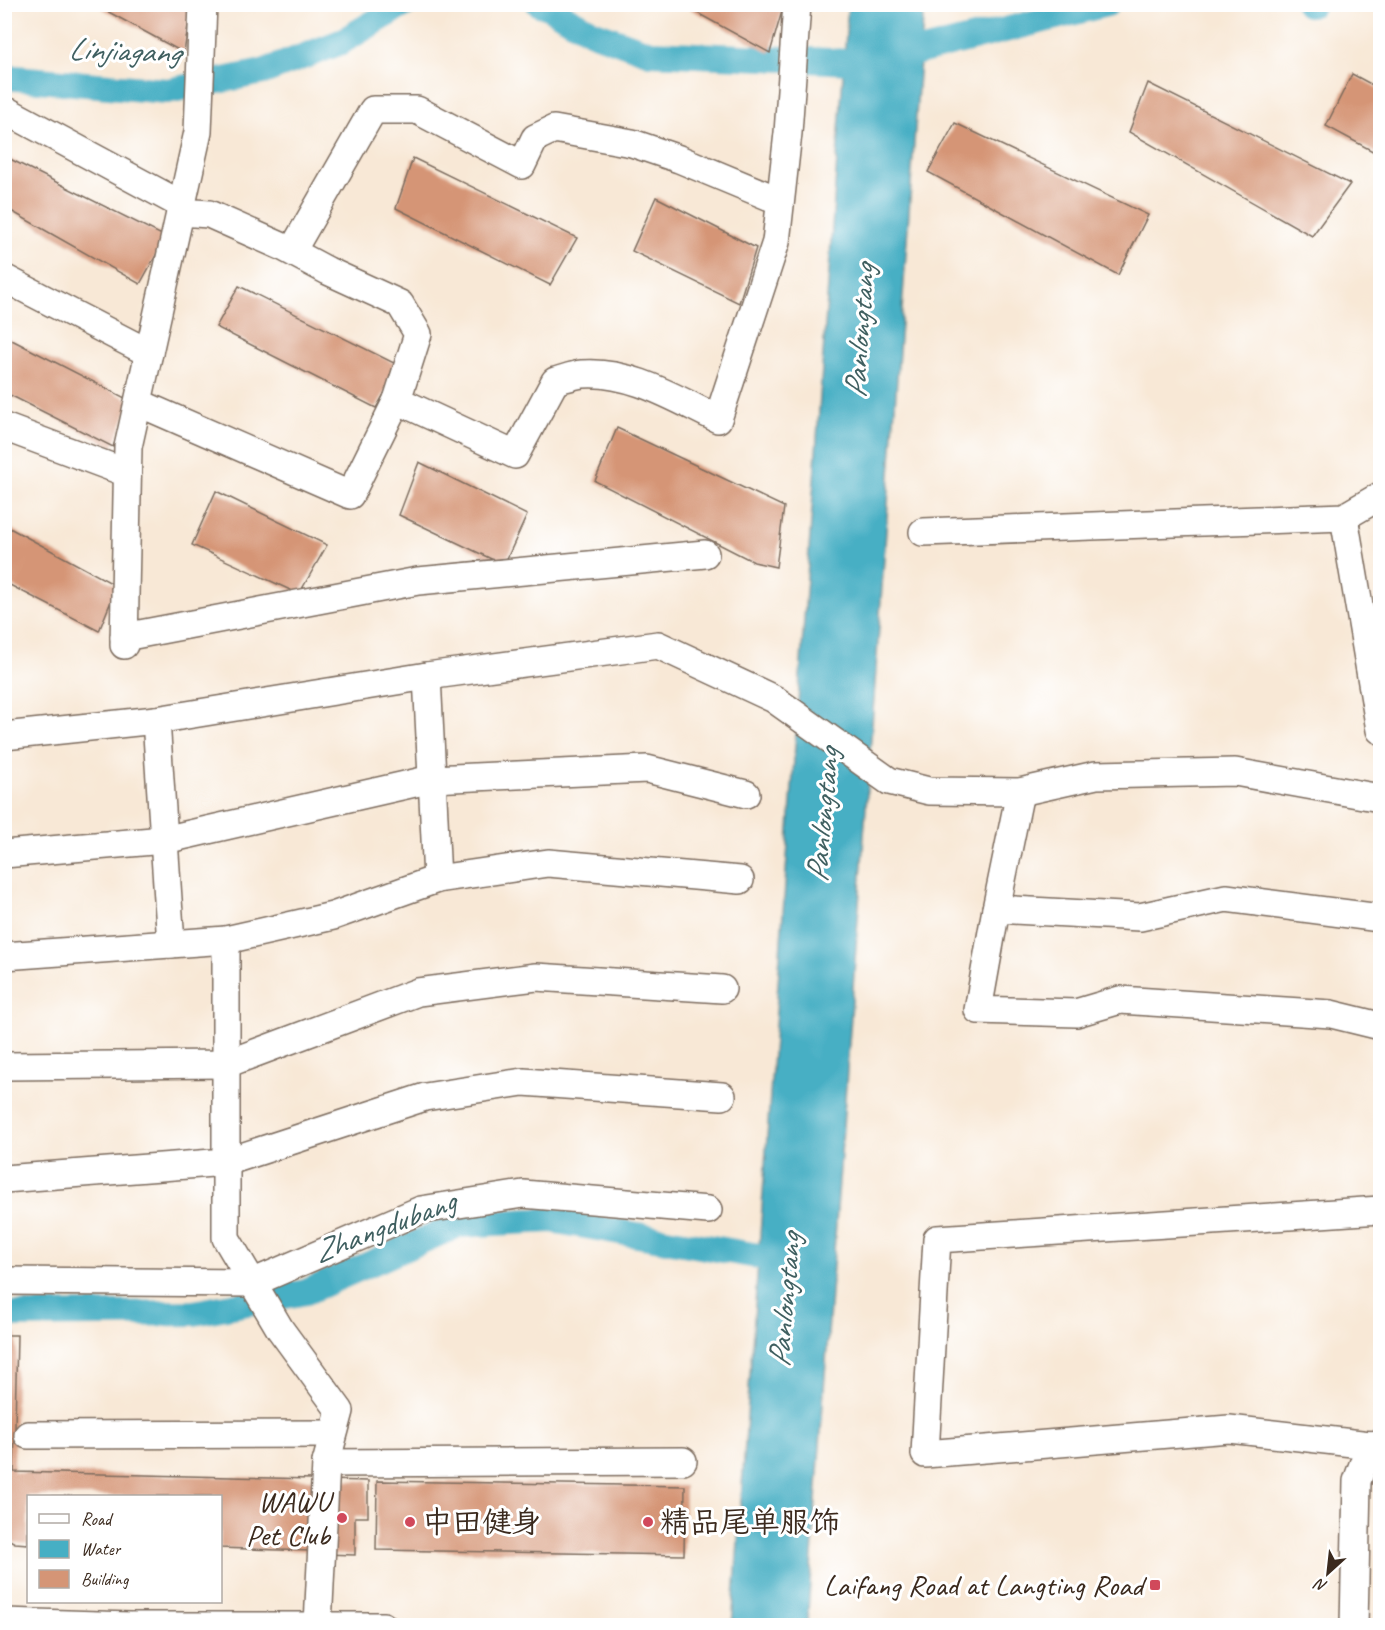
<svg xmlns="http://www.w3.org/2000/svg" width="1385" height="1630" font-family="Caveat,'LXGW WenKai TC',sans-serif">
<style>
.water{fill:#46afc4;stroke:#406c71;stroke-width:1.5}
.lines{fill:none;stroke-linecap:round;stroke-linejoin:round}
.canal{stroke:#46afc4;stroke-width:26}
.building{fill:#d59576}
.minor-casing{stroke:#7d6c5e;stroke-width:30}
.minor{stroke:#fff;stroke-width:27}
.poi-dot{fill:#d1495b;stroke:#fff;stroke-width:2}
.labels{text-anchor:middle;stroke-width:6;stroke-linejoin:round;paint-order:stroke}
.poi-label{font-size:30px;fill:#3b2a1e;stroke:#fff;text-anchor:end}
.water-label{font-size:32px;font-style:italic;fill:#3f5f60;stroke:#fff}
</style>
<rect width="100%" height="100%" fill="#fff"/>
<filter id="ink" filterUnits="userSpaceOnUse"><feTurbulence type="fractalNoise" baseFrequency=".0167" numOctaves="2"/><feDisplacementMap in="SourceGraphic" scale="12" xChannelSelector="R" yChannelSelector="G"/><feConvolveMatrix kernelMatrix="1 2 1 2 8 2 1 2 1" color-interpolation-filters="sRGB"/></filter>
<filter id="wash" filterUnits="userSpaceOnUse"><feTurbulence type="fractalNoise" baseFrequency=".008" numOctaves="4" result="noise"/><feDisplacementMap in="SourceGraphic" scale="24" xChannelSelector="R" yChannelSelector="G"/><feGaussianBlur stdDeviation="1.35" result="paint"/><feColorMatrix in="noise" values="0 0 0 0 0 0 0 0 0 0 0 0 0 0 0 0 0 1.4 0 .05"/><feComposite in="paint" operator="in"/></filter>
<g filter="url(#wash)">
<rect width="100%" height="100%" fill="#f8e8d6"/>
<path class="water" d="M 848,5 L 924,5 L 807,1625 L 732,1626 Z"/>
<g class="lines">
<g class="canal">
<path d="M 539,4 L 546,6 L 592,32 L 650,53 L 875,63 L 1107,4"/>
<path d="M 1308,4 L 1312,4"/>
<path d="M 4,77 L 167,91 L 263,72 L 341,42 L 405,4"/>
<path d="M 4,1315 L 194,1313 L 306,1292 L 458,1225 L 551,1220 L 787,1261"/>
</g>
</g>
<g id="blocks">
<g class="building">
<path d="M 94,4 L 191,4 L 184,53 Z"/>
<path d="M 681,4 L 784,4 L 770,53 Z"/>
<path d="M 1352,74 L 1380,89 L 1380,155 L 1326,126 Z"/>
<path d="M 1148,83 L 1350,184 L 1312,236 L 1129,132 Z"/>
<path d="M 955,123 L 1148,215 L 1118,275 L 928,172 Z"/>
<path d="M 4,156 L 166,237 L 140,284 L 4,207 Z"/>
<path d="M 413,158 L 577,238 L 550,285 L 396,208 Z"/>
<path d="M 656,197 L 756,248 L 739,303 L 632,251 Z"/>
<path d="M 239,286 L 400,366 L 376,408 L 216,327 Z"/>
<path d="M 4,336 L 131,401 L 113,447 L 4,392 Z"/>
<path d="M 617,428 L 784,507 L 776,567 L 754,562 L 595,481 Z"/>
<path d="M 419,462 L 527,515 L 504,565 L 399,515 Z"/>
<path d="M 216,491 L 327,545 L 299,594 L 192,545 Z"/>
<path d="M 4,525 L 117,586 L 99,631 L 4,582 Z"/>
<path d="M 4,1335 L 17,1335 L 14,1472 L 313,1479 L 312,1551 L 220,1548 L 220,1496 L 28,1496 L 28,1544 L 15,1543 L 4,1537 Z"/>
<path d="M 327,1480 L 368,1481 L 368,1517 L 355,1517 L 355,1555 L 324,1554 Z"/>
<path d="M 377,1481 L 685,1486 L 684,1555 L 376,1550 Z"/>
</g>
</g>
</g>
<g filter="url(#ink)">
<use href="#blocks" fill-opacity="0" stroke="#7d6c5e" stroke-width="1.5"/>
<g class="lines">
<g class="minor-casing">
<g id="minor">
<path d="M 9,112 L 182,205"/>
<path d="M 180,212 L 209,214 L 283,247 L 328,271 L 400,304 L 418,334 L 397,400 L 515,455 L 555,381 C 563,379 573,375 582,374 C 630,370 676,399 718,419 L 776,242 L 788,133 L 797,4"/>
<path d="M 292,251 L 373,110 L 417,110 L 522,165 L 535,138 L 554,129 L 632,143 L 679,159 L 780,201"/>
<path d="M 4,278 L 149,353"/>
<path d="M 139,403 L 350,495 L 397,400"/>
<path d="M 4,427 L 127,473"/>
<path d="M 1344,517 L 1380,730"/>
<path d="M 923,532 L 1344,517 L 1380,496"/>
<path d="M 124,637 L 418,581 L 705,554"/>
<path d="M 124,645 L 128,447 L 198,132 L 203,4"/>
<path d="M 427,676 L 437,879"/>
<path d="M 156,720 L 171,944"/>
<path d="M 4,736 L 156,720 L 427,676 L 658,645 L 774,699 L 889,781 L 929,791 L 1020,792 L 1096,775 L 1235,772 L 1380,798"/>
<path d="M 1020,792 L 996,909 L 978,1010 L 1076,1013 L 1120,1000 L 1331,1014 L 1380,1026"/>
<path d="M 4,854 L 164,840 L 432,779 L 647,769 L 746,794"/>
<path d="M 996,909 L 1140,917 L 1226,898 L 1380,918"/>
<path d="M 226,940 L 226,1238 L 280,1329 L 340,1411 L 326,1463 L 318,1625"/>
<path d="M 4,956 L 226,940 L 333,916 L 437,879 L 548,863 L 740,880"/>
<path d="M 4,1066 L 226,1064 L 418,992 L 536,977 L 722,989"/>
<path d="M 4,1179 L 226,1162 L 425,1097 L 523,1082 L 722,1096"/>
<path d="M 4,1281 L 252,1283 L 421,1210 L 523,1194 L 708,1210"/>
<path d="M 28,1435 L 333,1434"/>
<path d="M 1370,1445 L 1229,1429 L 925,1454 L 937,1239 L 1380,1210"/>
<path d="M 326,1463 L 683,1461"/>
<path d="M 4,1622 L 130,1626"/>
<path d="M 134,1626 L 383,1626"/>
<path d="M 1354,1626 L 1357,1481 L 1370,1445 L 1380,1444"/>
</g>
</g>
<use href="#minor" class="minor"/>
</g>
</g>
<g class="poi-dot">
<circle cx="342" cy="1518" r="6"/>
<circle cx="410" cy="1522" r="6"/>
<circle cx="648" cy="1522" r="6"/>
<rect x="1149" y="1579" width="12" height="12" rx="3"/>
</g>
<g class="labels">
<g class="poi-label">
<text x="330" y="1511">WAWU<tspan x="330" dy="34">Pet Club</tspan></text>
<text x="422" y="1532" text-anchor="start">中田健身</text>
<text x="660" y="1532" text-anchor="start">精品尾单服饰</text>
<text x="1143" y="1595">Laifang Road at Langting Road</text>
</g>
<g class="water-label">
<text transform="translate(124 50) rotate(2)" y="11">Linjiagang</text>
<text transform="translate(859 331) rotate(-86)" y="11">Panlongtang</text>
<text transform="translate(822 815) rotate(-85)" y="11">Panlongtang</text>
<text transform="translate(384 1226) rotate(-21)" y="11">Zhangdubang</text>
<text transform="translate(784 1300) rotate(-85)" y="11">Panlongtang</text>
</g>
</g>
<rect width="1385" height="1630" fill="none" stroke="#fff" stroke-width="24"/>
<rect x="27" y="1495" width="195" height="108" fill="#ffffff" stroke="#b1aaa5" stroke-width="1.5"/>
<rect x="39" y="1514" width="30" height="9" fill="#ffffff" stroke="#b1aaa5" stroke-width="1.5"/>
<text x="81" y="1525" font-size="18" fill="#3b2a1e">Road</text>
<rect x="39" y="1540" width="30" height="18" fill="#46afc4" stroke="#b1aaa5" stroke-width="1.5"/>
<text x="81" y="1555" font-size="18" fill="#3b2a1e">Water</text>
<rect x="39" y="1570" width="30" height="18" fill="#d59576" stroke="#b1aaa5" stroke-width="1.5"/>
<text x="81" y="1585" font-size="18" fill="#3b2a1e">Building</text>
<g transform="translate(1328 1573) rotate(207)" stroke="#ffffff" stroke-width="4.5" paint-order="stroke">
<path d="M0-4.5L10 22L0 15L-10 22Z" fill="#3b2a1e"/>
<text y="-9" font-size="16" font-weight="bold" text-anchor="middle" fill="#3b2a1e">N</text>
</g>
</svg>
